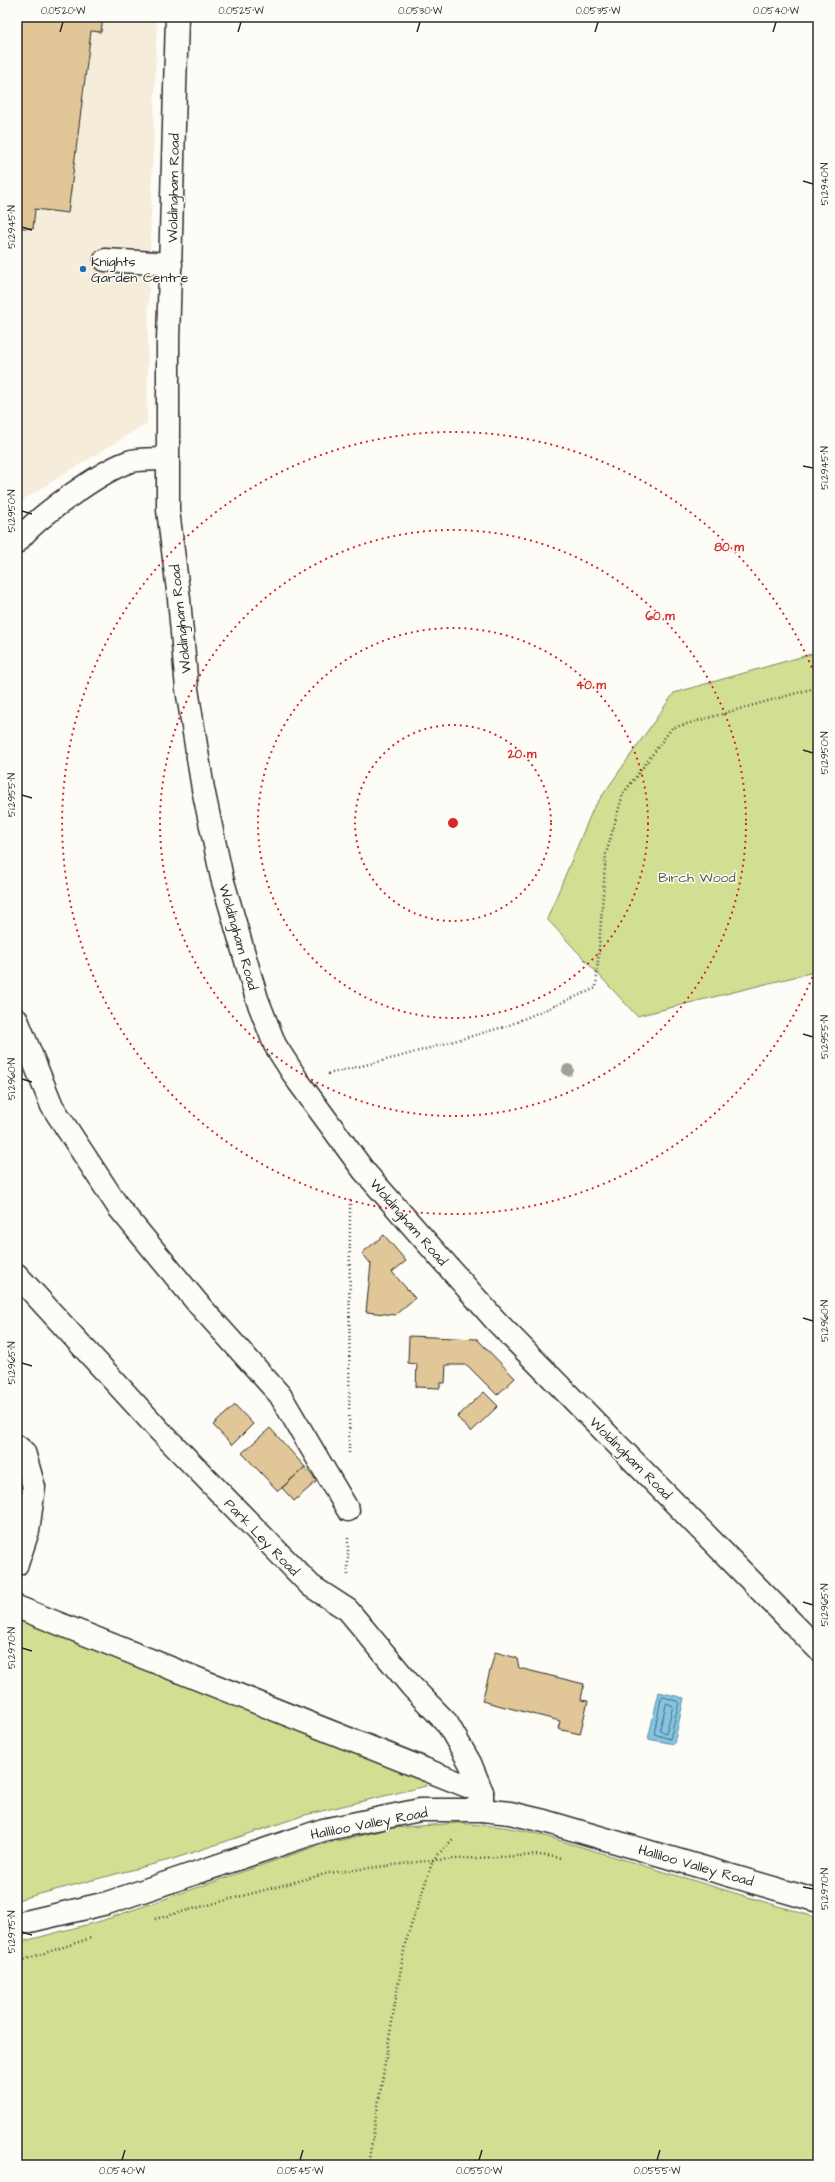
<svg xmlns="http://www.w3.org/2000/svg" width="835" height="2182" font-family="'Architects Daughter',sans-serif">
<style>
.built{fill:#f5ecda}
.green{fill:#d1df92;stroke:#7e855e}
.water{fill:#83c6e4;stroke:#60889a}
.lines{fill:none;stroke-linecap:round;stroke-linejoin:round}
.shore{stroke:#4e6975;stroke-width:1}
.building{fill:#e1c797;stroke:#2b2b2b}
.minor-casing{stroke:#2b2b2b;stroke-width:25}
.path{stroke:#2b2b2b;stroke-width:2.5;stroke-dasharray:1 3;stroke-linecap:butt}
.minor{stroke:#fdfcf7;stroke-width:22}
.tree{fill:#a0a295}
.ticks{fill:none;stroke:#2b2b2b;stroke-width:1.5}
.ring{fill:none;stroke:#d62828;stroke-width:2;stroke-dasharray:2 4}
.poi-dot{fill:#1f6fb2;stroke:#fdfcf7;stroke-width:1.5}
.labels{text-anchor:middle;stroke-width:3;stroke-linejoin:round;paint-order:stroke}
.street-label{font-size:14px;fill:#2b2b2b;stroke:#fdfcf7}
.poi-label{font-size:14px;fill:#2b2b2b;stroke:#fdfcf7;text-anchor:start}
.park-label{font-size:14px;fill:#545845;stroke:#fdfcf7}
.centre{fill:#d62828;stroke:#fdfcf7;stroke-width:2}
.ring-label{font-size:12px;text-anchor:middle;font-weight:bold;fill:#d62828;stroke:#fdfcf7;stroke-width:3;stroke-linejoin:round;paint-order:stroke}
.neatline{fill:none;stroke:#2b2b2b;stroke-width:1.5}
.ticks-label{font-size:10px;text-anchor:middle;fill:#2b2b2b}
</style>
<rect width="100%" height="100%" fill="#fdfcf7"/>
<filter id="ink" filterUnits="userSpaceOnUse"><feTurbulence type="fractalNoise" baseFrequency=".025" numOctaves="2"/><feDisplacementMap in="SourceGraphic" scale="8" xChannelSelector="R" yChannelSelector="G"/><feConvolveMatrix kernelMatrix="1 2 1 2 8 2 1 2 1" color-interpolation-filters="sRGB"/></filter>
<g filter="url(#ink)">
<path class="built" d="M 17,17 L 157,17 L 148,318 L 147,423 L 27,497 L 17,509 Z"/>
<g class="green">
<path d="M 818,652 L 818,971 L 637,1016 L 547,919 L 593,809 L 674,693 Z"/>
<path d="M 17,1595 L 428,1757 L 426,1786 L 305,1815 L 173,1859 L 17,1900 Z"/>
<path d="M 457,1823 L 504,1827 L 535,1833 L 818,1918 L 818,2165 L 17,2165 L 17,1943 L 101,1921 L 320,1845 L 393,1828 Z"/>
</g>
<path class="water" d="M 659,1692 L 684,1698 L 674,1744 L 648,1739 Z"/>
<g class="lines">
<g class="shore">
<path d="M 664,1697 L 679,1702 L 670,1739 L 654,1734 L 661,1699 Z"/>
<path d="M 667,1703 L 673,1706 L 666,1733 L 660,1730 Z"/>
</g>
</g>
<g class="building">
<path d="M 17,17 L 103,17 L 101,32 L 91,31 L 68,213 L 35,209 L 33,229 L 17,227 Z"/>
<path d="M 384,1235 L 406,1261 L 392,1272 L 415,1298 L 395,1315 L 366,1312 L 371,1264 L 362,1253 Z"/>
<path d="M 409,1336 L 477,1339 L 515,1378 L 497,1395 L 467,1365 L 446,1365 L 445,1383 L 440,1383 L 440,1388 L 416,1387 L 417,1364 L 408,1363 Z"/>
<path d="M 484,1392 L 498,1406 L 471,1432 L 457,1417 Z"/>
<path d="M 235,1405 L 253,1424 L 232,1445 L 213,1425 Z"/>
<path d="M 270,1428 L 305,1467 L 278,1491 L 242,1453 Z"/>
<path d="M 305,1467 L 317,1481 L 294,1501 L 282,1488 Z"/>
<path d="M 495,1652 L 517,1658 L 519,1668 L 584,1684 L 581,1700 L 588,1701 L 580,1734 L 558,1729 L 560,1721 L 482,1701 Z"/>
</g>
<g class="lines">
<g class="minor-casing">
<g id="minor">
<path d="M 177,17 L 168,342 L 168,510 L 179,599 L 187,689 L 203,789 L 222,878 L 257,999 L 275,1045 L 298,1081 L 364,1171 L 496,1321 L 818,1649"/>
<path d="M 105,260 L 171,264"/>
<path d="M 17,542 C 35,518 100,472 128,462 C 140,458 156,460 168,459"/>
<path d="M 17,1020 L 52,1106 L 119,1208 L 200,1306 L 280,1395 L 348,1510"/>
<path d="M 17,1275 L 159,1430 L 311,1586 L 348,1610 L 412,1687 L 447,1723 L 470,1763 L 482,1792 L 482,1810"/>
<path d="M 17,1446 L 24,1452 L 34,1487 L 28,1531 L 17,1564"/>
<path d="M 17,1607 L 482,1792"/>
<path d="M 17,1924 L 107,1903 L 323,1830 L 420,1810 L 482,1810 L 510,1813 L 544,1821 L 818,1901"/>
</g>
</g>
<g class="path">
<path d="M 328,1074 L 398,1057 L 507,1026 L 596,988 L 606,854 L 623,794 L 672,728 L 818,687"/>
<path d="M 349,1453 L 350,1198"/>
<path d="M 348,1575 L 348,1538"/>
<path d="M 155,1919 L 329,1873 L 433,1860 L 539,1855 L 563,1858"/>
<path d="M 17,1962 L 91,1938"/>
<path d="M 368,2165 L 405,1944 L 433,1860 L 453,1839"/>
</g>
<use href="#minor" class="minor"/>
</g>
<circle class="tree" cx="568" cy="1070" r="6"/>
</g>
<path class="ticks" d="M 60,32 L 63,22M 238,32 L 241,22M 417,32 L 420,22M 595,32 L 598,22M 773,32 L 776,22M 803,181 L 813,184M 22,227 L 32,230M 803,466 L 813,468M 22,511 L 32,514M 803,750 L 813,753M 22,795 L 32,798M 803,1034 L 813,1037M 22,1079 L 32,1082M 803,1318 L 813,1321M 22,1363 L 32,1366M 803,1602 L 813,1605M 22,1648 L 32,1651M 803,1887 L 813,1889M 22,1932 L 32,1935M 122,2160 L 125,2150M 300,2160 L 303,2150M 479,2160 L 482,2150M 657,2160 L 660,2150"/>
<g class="ring">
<circle cx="453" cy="823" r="98"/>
<circle cx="453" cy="823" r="195"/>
<circle cx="453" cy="823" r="293"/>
<path d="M817 966A391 391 0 1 1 817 680"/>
</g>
<circle class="poi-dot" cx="83" cy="269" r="4"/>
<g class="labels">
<g class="street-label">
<text transform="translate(173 188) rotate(-89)" y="5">Woldingham Road</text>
<text transform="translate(180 619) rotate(-96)" y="5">Woldingham Road</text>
<text transform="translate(239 937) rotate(74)" y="5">Woldingham Road</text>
<text transform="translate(409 1222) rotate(49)" y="5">Woldingham Road</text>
<text transform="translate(631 1458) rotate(45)" y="5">Woldingham Road</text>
<text transform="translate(262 1537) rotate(46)" y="5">Park Ley Road</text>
<text transform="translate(369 1823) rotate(-11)" y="5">Halliloo Valley Road</text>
<text transform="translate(696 1865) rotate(16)" y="5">Halliloo Valley Road</text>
</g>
<g class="poi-label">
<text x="91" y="266">Knights<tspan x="91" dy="16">Garden Centre</tspan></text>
</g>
<g class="park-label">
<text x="697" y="882">Birch Wood</text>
</g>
</g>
<circle cx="453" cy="823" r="6" class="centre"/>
<g class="ring-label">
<text x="729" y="551">80 m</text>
<text x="660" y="620">60 m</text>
<text x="591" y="689">40 m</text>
<text x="522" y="758">20 m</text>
</g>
<rect width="835" height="2182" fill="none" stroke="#fdfcf7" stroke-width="44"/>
<rect x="22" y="22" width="791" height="2138" class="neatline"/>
<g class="ticks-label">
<text x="63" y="14">0.0520°W</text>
<text x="241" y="14">0.0525°W</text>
<text x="420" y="14">0.0530°W</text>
<text x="598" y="14">0.0535°W</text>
<text x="776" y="14">0.0540°W</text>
<text transform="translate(824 184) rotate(-90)" y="4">51.2940°N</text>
<text transform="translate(11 227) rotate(-90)" y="4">51.2945°N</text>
<text transform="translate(824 468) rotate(-90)" y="4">51.2945°N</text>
<text transform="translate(11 511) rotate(-90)" y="4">51.2950°N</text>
<text transform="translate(824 753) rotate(-90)" y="4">51.2950°N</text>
<text transform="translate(11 795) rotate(-90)" y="4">51.2955°N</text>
<text transform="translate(824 1037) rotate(-90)" y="4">51.2955°N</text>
<text transform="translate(11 1079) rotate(-90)" y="4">51.2960°N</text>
<text transform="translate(824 1321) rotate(-90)" y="4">51.2960°N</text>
<text transform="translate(11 1363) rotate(-90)" y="4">51.2965°N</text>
<text transform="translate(824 1605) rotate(-90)" y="4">51.2965°N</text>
<text transform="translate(11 1648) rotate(-90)" y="4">51.2970°N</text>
<text transform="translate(824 1889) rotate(-90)" y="4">51.2970°N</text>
<text transform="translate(11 1932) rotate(-90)" y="4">51.2975°N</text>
<text x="122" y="2174">0.0540°W</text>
<text x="300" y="2174">0.0545°W</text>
<text x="479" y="2174">0.0550°W</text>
<text x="657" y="2174">0.0555°W</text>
</g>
</svg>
